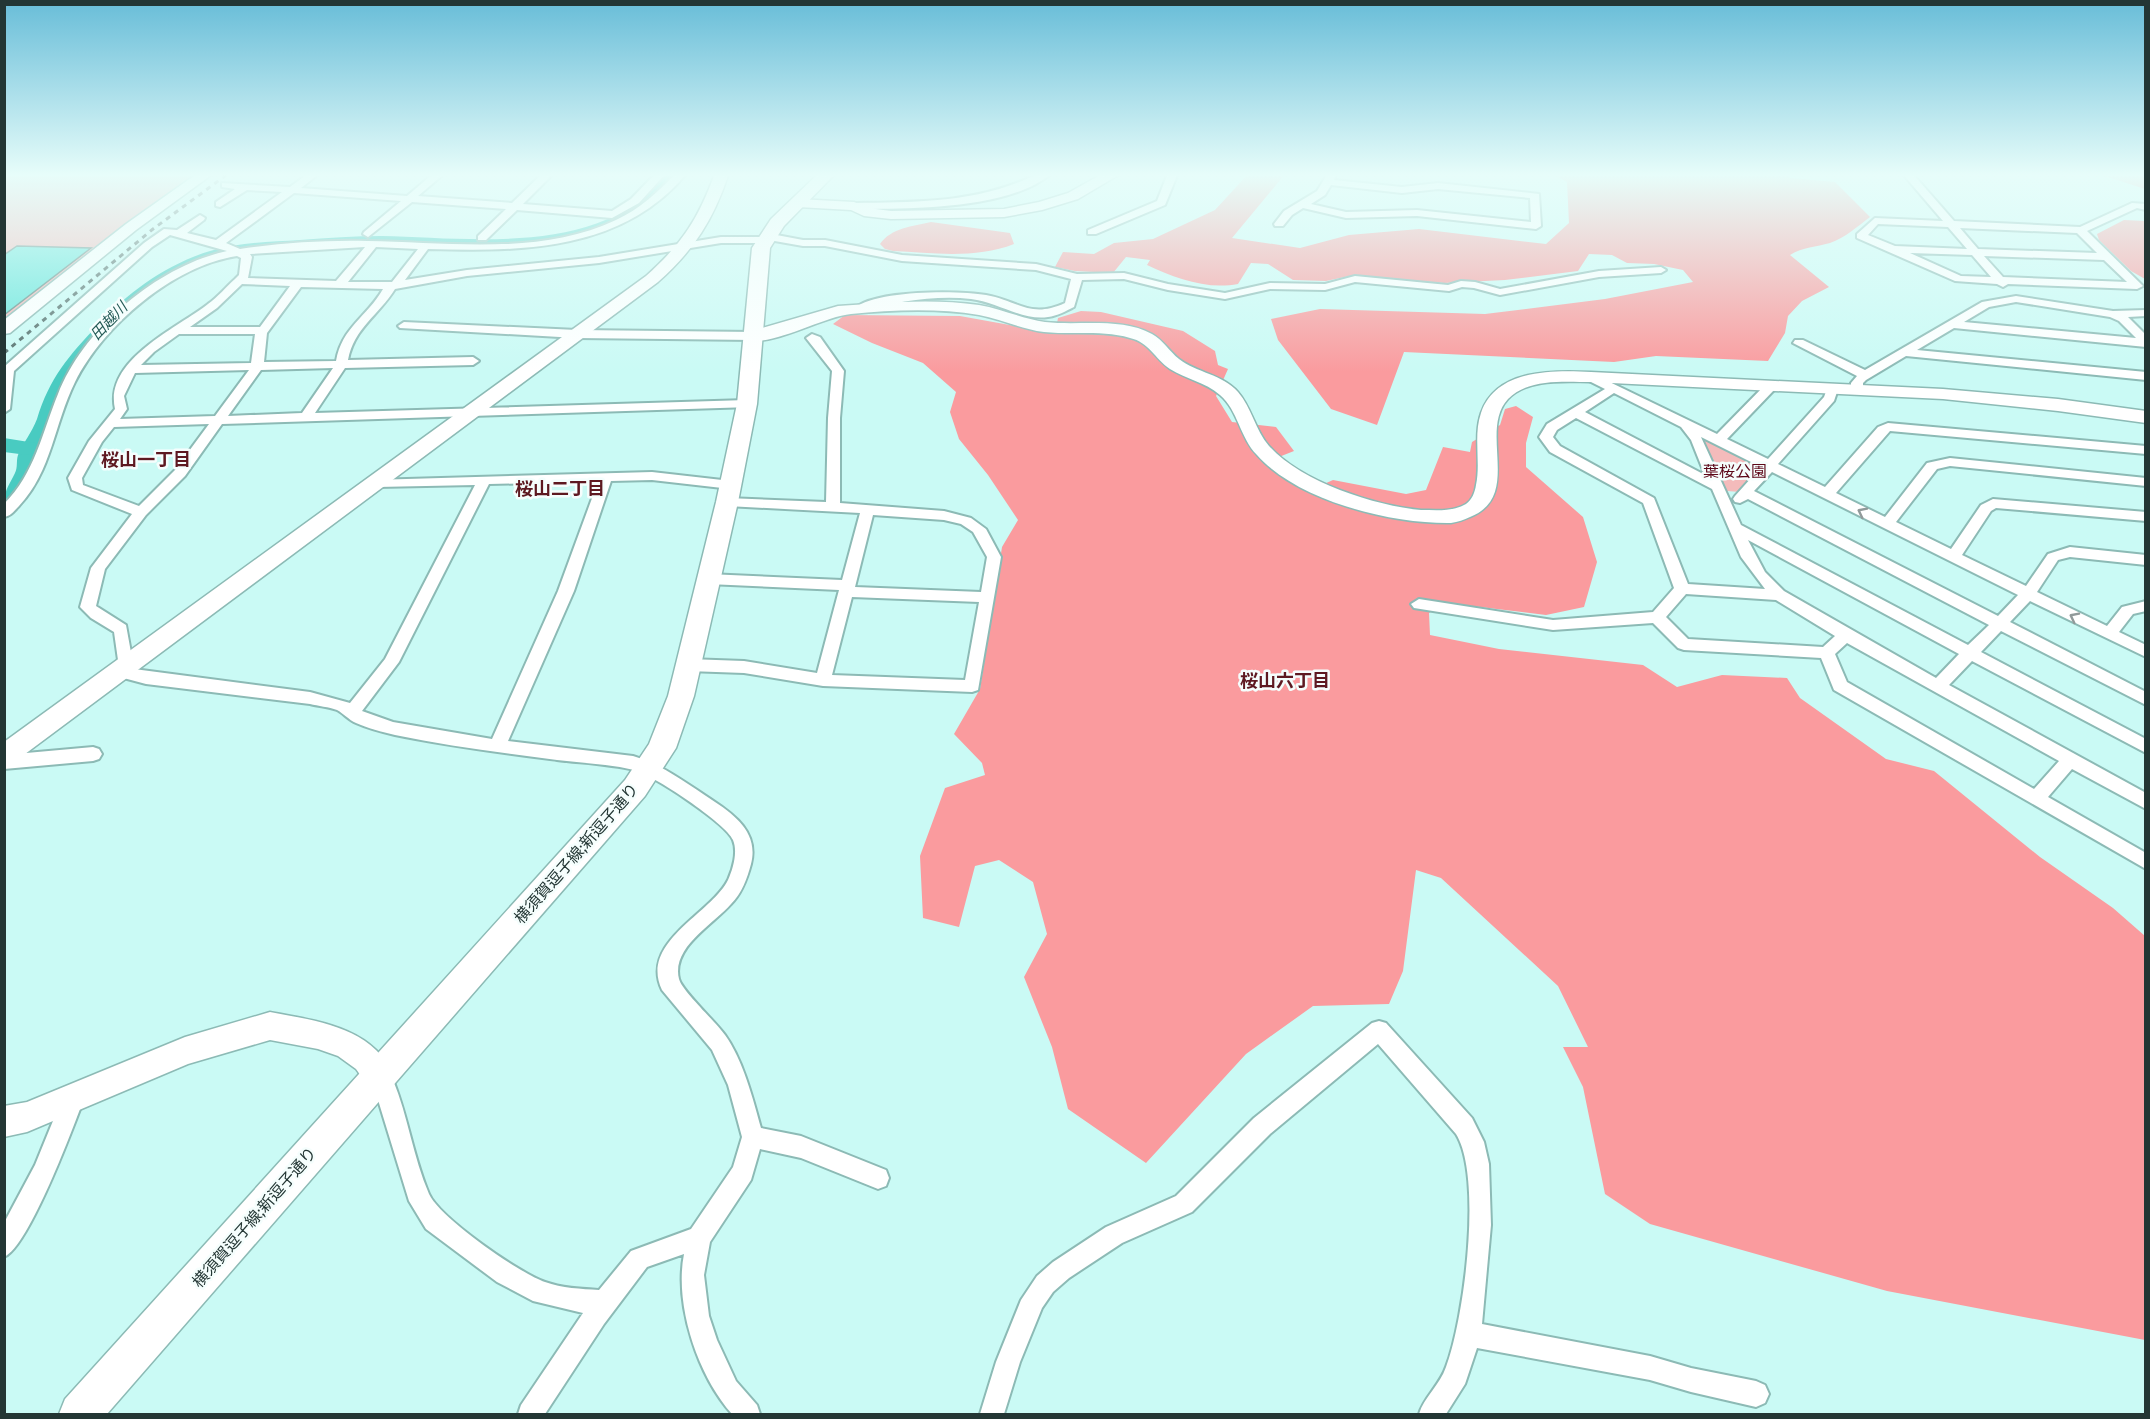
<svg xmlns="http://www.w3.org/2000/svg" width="2150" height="1419" font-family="'Fira Sans Condensed','Noto Sans JP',sans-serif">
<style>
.green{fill:#f4bbbb}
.forest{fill:#fa9b9e}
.water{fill:#49cbc1}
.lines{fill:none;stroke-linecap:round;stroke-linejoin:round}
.river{fill:#49cbc1;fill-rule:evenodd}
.building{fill:#67e5db;stroke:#628f8a;stroke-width:1.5}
.street-casing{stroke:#8cbab5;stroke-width:4}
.secondary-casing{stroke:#8cbab5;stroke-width:3}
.primary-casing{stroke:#8cbab5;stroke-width:3}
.street{fill:#fff;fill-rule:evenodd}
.secondary{fill:#fff;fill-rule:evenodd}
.primary{fill:#fff;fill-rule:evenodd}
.rail{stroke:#536f6c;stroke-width:3;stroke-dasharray:5 5;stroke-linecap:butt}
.oneway{stroke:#919a9a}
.labels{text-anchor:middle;stroke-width:5;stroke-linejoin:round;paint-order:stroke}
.far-water-label{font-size:15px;font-style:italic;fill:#255b57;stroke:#f5fefd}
.park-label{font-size:16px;fill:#5d0819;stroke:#f5fefd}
.street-label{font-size:16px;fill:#233634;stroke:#f5fefd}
.neighbourhood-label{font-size:18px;font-weight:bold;fill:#5e1921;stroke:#f5fefd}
</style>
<rect width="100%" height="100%" fill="#cafaf5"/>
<g class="green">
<path d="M 5,173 L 203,173 L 5,331 Z"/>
<path d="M 1702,441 L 1713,441 L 1759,464 L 1761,470 L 1740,492 L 1727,491 Z"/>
</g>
<g class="forest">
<path d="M 1249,173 L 1286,173 L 1232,238 L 1300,248 L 1349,235 L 1419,229 L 1546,244 L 1569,223 L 1567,182 L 1552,173 L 1784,173 L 1790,178 L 1835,182 L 1870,217 C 1858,226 1845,238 1830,243 C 1816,247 1803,247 1790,255 L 1829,287 L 1802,301 L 1788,316 L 1785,333 L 1768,361 L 1656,356 L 1614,362 L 1404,352 L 1377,425 L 1331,409 L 1278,340 L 1271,319 L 1320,309 L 1485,314 L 1605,299 L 1693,282 L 1683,270 L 1654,264 L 1627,263 L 1612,255 L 1589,254 L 1578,271 L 1505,280 L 1444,283 L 1354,275 L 1326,281 L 1293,280 L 1268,264 L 1251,263 L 1238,284 C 1206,290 1175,278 1147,265 L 1150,260 L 1126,257 L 1113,273 L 1075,271 L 1055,267 L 1063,252 L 1094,254 L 1114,243 L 1153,239 L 1215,210 Z"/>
<path d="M 2098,173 L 2145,173 L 2145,189 L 2099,174 Z"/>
<path d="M 2124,220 L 2145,221 L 2145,279 L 2131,271 L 2099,240 L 2097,234 Z"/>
<path d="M 931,222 L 1010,233 L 1014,244 C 976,259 933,253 893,251 L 885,249 L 880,244 C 891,228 913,226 931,222 Z"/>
<path d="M 1081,311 L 1101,312 L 1183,331 L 1215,351 L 1218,365 L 1228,369 L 1216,396 L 1232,422 L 1276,427 L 1294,451 L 1269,461 L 1324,484 L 1333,480 L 1406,494 L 1426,490 L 1443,447 L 1470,452 L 1472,442 L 1500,425 L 1505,409 L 1516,406 L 1533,417 L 1526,443 L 1526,467 L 1583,517 L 1597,562 L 1584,607 L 1546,615 L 1447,603 L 1429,613 L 1430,635 L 1499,649 L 1643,665 L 1677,687 L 1722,675 L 1787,678 L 1800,698 L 1886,759 L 1934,771 L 2040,857 L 2113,908 L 2145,936 L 2145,1340 L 1887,1291 L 1650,1224 L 1605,1194 L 1583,1087 L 1563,1047 L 1588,1047 L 1558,986 L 1441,878 L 1416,870 L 1403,971 L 1389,1004 L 1313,1006 L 1246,1054 L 1146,1163 L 1068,1109 L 1052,1047 L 1024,977 L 1047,934 L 1033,882 L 999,860 L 975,866 L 959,927 L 923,918 L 920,856 L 945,788 L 985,775 L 982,763 L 954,734 L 980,689 L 1002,547 L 1018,520 L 988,475 L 959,439 L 950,412 L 956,392 L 923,363 L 872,343 L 833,324 L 845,315 L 960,316 L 1055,333 L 1058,318 Z"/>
</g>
<path class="water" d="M 667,173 L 677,173 L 654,199 L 617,221 L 574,234 L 549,239 L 500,245 L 243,249 L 199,259 L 177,270 L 86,349 L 24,481 L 5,506 C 4,489 8,488 15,473 C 18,467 16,461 18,455 C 23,443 32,432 37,419 C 49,379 69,355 98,325 C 128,292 167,264 210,251 C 239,242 270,242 300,240 C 327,238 355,236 382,236 C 473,238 605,257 667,173 Z"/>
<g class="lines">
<path class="river" d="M 4,438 L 35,443 L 39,448 L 35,453 L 27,455 L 4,452 Z"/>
</g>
<path class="building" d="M 17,246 L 91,248 L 4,315 L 4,255 Z"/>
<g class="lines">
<g class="street-casing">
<g id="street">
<path d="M 309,173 L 320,173 L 301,188 L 407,196 L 434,173 L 445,173 L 418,196 L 512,203 L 543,173 L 554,173 L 523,204 L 612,211 L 631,199 L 656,173 L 666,173 L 639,203 L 612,218 L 517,210 L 486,240 L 478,240 L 478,236 L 506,209 L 412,202 L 368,237 L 363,234 L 364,232 L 401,201 L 294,193 L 226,243 L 240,249 C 281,243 325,240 367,241 C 448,242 540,256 616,220 C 640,209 658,192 676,173 L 687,173 C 623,251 522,252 428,249 L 405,280 L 467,270 L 599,257 L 721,237 L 761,237 L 766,233 L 803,240 L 825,240 L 902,255 L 1036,264 L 1077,274 L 1124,273 L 1168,284 L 1225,293 L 1270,283 L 1325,284 L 1355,276 L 1448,285 L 1461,281 L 1475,282 L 1500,289 L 1599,271 L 1661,267 L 1666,270 L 1661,273 L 1599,277 L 1500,295 L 1474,288 L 1462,287 L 1449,291 L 1355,282 L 1325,290 L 1270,289 L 1225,299 L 1168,290 L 1124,279 L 1082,280 L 1074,307 C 1066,311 1057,316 1048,317 C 1023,321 997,302 971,299 C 934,295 897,302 861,311 L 855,308 C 875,290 959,290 986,295 C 1019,301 1030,319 1065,303 L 1071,279 L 1036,270 L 902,261 L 825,246 L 803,246 L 769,240 L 764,243 L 721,243 L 599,263 L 467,276 L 395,289 C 379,315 354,328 348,360 L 473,357 L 479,361 L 473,365 L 345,368 L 315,413 L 747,400 L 753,404 L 751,407 L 222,424 L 185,476 L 146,515 L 105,569 L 96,606 L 126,625 L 134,669 L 310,692 L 350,703 L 385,659 L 475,485 L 377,487 L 372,486 L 370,483 L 372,480 L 652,472 L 731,481 L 738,485 L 731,489 L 652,480 L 611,481 L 574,591 L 508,741 L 633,756 C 663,765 686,783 712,800 C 735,815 759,833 751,864 C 747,879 742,893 731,904 C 714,924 671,947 679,979 C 682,991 716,1022 725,1035 C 743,1060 753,1099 761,1128 L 801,1136 L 886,1170 L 889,1178 L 886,1186 L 878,1189 L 801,1158 L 760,1149 L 751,1180 L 710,1242 L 704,1275 L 709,1316 L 717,1340 L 736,1381 L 757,1405 L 760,1414 L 732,1414 C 698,1376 674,1305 684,1254 L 647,1267 L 604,1324 L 545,1414 L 518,1414 L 521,1405 L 583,1313 L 533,1301 L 497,1282 L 426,1229 L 409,1201 L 375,1090 L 368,1076 L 372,1069 L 379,1066 L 386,1069 L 393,1080 C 408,1116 413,1157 429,1194 C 440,1218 519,1273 545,1282 C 562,1288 581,1289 599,1290 L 631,1251 L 691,1229 L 733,1167 L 742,1137 L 728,1085 L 712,1050 L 662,990 C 639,942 711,914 728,880 C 733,869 738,852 733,840 C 727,824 652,774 634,770 C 609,764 582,763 557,760 C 503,753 448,746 395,735 C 382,732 367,728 356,723 C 349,720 343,713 337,710 C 329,707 318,706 310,704 L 146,684 L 116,676 L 114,672 L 119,667 L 114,632 L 91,618 L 80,607 L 91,568 L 132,514 L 72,490 L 68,478 L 89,441 L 115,409 C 104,360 176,329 208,304 C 218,297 226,287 235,279 L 239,275 L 241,258 L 237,256 C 173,266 104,325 75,382 C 54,424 52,471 19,506 C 14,511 11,516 4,517 L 4,504 C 35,473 42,433 58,394 C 84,328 158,266 227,251 L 170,235 L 152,247 L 14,371 L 10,409 L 4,413 L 5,366 L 144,243 L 164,229 L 177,230 L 200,215 L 205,218 L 204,220 L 187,233 L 216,240 L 282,192 L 247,190 L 220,207 L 216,206 L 216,202 L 235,189 L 222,187 L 222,183 L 290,187 ZM 365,247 L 336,281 L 248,278 L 252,257 L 250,254 ZM 376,247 L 418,249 L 392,282 L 348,282 ZM 242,284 L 290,286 L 260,327 L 190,327 L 217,308 ZM 301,287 L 383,289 C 367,317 342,327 336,361 L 264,362 L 267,333 ZM 179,334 L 255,334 L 251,363 L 141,365 L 154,352 ZM 333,368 L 302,413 L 228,416 L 261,370 ZM 249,370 L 215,416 L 120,419 L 127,409 L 124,396 L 135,373 ZM 209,424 L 175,470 L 139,506 L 83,485 L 82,478 L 102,442 L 114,427 ZM 598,482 L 558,591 L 492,739 L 393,722 L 362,711 L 399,662 L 489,484 Z"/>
<path d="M 1039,173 L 1052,173 C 1010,210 908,209 854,209 L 849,206 L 854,203 C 918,202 981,203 1039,173 Z"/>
<path d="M 1168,173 L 1178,173 L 1165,205 L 1096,234 L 1088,234 L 1088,230 L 1157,201 Z"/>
<path d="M 1336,173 L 1334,180 L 1402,187 L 1438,183 L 1539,194 L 1541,226 L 1536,229 L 1417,216 L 1346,218 L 1303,208 L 1292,215 L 1283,226 L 1275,226 L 1274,224 L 1284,211 L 1317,191 L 1328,173 ZM 1331,185 L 1402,193 L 1438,189 L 1530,198 L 1531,222 L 1417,210 L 1346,212 L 1311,204 L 1325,195 Z"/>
<path d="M 1902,173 L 1912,173 L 1954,221 L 2080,227 L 2132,203 L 2146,204 L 2146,210 L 2137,208 L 2087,231 L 2143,286 L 2137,289 L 2008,284 L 2003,287 L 1997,284 L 1955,281 L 1857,238 L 1857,234 L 1875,218 L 1943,221 ZM 1878,224 L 1948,227 L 1967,249 L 1895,246 L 1868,235 ZM 1960,228 L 2077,233 L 2097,253 L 1978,249 ZM 1910,253 L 1972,255 L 1991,277 L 1961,276 ZM 1984,256 L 2104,260 L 2127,282 L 2003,277 Z"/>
<path d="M 2016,296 L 2113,311 L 2146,310 L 2146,316 L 2128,317 L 2146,335 L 2146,347 L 1954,328 L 1917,350 L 2146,372 L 2146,380 L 1906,356 L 1866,380 L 1863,383 L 1863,390 L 1857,394 L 1851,390 L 1851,383 L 1857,376 L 1793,343 L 1795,340 L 1803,340 L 1865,370 L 1982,302 ZM 2016,302 L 2110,317 L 2119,321 L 2136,338 L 1964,322 L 1989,307 Z"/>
<path d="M 404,322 L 577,330 L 754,332 L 760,336 L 754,340 L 577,338 L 400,328 L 398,326 Z"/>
<path d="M 812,334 L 820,337 L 844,371 L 840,418 L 840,503 L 944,511 L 971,518 L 986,529 L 1001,557 L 978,690 L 972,692 L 823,686 L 744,673 L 688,671 L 682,669 L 680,665 L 682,661 L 688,659 L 744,661 L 817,673 L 839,590 L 708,584 L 701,579 L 708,574 L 842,580 L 860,513 L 727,506 L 720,502 L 727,498 L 826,502 L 828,418 L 832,371 L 806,338 ZM 873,515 L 944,520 L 961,524 L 973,532 L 987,557 L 981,592 L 855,587 ZM 852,597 L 979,602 L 965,680 L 832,675 Z"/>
<path d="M 1591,373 L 1717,434 L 1767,383 L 1775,383 L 1777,386 L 1775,389 L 1727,439 L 1768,459 L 1824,397 L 1828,386 L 1836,386 L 1838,389 L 1834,401 L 1778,464 L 1825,487 L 1878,427 L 1888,423 L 2146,446 L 2146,454 L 1890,431 L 1836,493 L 1885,517 L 1927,463 L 1950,458 L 2146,478 L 2146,486 L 1950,466 L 1937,469 L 1896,522 L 1951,549 L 1981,505 L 1993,499 L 2146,512 L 2146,521 L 1996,508 L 1991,511 L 1962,555 L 2026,586 L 2048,554 L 2070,547 L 2146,555 L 2146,565 L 2070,557 L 2058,560 L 2037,592 L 2107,626 L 2122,607 L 2146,601 L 2146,611 L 2133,614 L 2119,632 L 2146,645 L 2146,657 L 2030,601 L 2010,622 L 2146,692 L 2146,705 L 2001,631 L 1981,652 L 2146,739 L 2146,753 L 1972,661 L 1949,685 L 2146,793 L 2146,809 L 2072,769 L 2048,797 L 2146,853 L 2146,869 L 1834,690 L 1821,658 L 1684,650 L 1678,648 L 1653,623 L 1553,630 L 1414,608 L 1411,604 L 1419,599 L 1553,620 L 1653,612 L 1674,588 L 1643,503 L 1550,452 L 1539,437 L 1547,424 L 1605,389 L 1587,380 L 1585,377 L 1587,374 ZM 1614,393 L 1681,427 L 1691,440 L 1705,475 L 1585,412 ZM 1576,418 L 1712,489 L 1741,557 L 1765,589 L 1688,584 L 1654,498 L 1560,446 L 1553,437 L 1557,430 ZM 1701,437 L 1761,467 L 1735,496 L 1733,499 L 1735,502 L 1740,503 L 1748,499 L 1989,625 L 1968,645 L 1741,525 ZM 1772,472 L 2018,595 L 1998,616 L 1754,491 ZM 1748,540 L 1959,654 L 1936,678 L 1784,591 L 1765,572 ZM 1686,594 L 1776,600 L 1835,636 L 1823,647 L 1688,639 L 1666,617 ZM 1847,643 L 2059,761 L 2034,789 L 1847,682 L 1835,654 Z"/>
<path d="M 93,747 L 99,749 L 102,754 L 99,759 L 93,761 L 4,769 L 4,755 Z"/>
<path d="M 1379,1021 L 1386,1023 L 1472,1118 L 1484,1142 L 1489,1164 L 1491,1225 L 1482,1324 L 1650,1356 L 1691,1368 L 1756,1381 L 1765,1385 L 1769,1394 L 1765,1403 L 1756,1407 L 1691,1392 L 1650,1380 L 1477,1348 L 1465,1384 L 1446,1414 L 1419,1414 C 1424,1397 1440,1385 1446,1367 C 1464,1320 1483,1177 1456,1134 L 1378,1044 L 1270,1134 L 1192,1212 L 1122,1243 L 1069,1278 L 1053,1292 L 1042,1308 L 1020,1362 L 1004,1414 L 980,1414 L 996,1362 L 1021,1300 L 1037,1276 L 1053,1262 L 1106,1227 L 1176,1196 L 1254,1118 L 1372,1023 Z"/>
<path d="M 74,1086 L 82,1089 L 85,1096 C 74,1125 29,1247 4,1257 L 4,1223 L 35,1165 L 66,1089 Z"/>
</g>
</g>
<g class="secondary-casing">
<g id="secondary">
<path d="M 198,173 L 214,173 L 136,230 L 10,333 L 4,334 L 4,320 L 126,224 Z"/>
<path d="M 715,173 L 729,173 C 713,220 695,249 658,282 L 13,763 L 4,765 L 4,742 L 646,276 C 682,244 699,218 715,173 Z"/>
<path d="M 1104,173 L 1122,173 L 1078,199 L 1042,210 L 1004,217 L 891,219 L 864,216 L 851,210 L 798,207 L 791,203 L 798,199 L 854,202 L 868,208 L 891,211 L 1004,209 L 1039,202 L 1068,193 Z"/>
<path d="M 898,302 C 925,301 953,301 979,305 C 1002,309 1023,319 1045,322 C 1079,326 1121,317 1152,334 C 1163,340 1169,351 1179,359 C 1197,373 1222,374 1238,392 C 1252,408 1255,430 1269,446 C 1301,482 1375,506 1421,510 C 1436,510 1453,512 1466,504 C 1472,500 1475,492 1476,485 C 1481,462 1473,436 1481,413 C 1496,369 1553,370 1591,372 L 1943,389 L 2058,399 L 2146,411 L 2146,423 L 2058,411 L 1943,399 L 1591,382 C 1565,382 1528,378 1508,399 C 1478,431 1523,496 1470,517 C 1464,520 1458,522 1451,523 C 1391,524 1298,501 1257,455 C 1240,438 1238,410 1220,395 C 1205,382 1186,379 1170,369 C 1155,359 1149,342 1130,338 C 1102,330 1072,335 1044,332 C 1021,329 1001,319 979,315 C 938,308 892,310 851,314 C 822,317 774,346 748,340 L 745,336 L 748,332 L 838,306 Z"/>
<path d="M 270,1012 C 317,1021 373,1027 394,1076 L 390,1086 L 379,1091 L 368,1086 L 356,1069 L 338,1056 L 318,1049 L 270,1040 L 188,1064 L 27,1132 L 4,1137 L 4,1106 L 27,1102 L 185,1037 Z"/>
</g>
</g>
<g class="primary-casing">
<path id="primary" d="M 819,173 L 836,173 L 784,226 L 770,248 L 757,404 L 738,502 L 694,696 L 676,748 L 645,796 L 107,1414 L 59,1414 L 65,1399 L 625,780 L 649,744 L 668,696 L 716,502 L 737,404 L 752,248 L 771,219 Z"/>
</g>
<use href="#street" class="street"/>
<use href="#secondary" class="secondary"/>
<use href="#primary" class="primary"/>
<path class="rail" d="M 4,353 L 153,229 L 229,173"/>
</g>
<defs><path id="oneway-chevron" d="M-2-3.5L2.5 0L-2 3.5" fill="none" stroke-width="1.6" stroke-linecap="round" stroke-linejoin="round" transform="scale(1.5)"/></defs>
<g class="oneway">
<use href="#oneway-chevron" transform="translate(1862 512) rotate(-153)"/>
<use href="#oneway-chevron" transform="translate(2074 617) rotate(-153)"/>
</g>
<linearGradient id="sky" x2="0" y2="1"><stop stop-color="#68bdd8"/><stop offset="0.47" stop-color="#e7fdfa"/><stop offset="1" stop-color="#e7fdfa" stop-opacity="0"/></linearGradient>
<rect width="2150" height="372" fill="url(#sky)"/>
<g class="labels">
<g class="far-water-label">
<text transform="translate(109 321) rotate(-46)" y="5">田越川</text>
</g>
<g class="park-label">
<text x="1735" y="477">葉桜公園</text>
</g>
<g class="street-label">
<text transform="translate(576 853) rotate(-49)" y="6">横須賀逗子線;新逗子通り</text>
<text transform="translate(254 1217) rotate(-49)" y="6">横須賀逗子線;新逗子通り</text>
</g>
<g class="neighbourhood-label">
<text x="146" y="466">桜山一丁目</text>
<text x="560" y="495">桜山二丁目</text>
<text x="1285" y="687">桜山六丁目</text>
</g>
</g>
<rect width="2150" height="1419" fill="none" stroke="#233634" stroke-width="12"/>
</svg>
